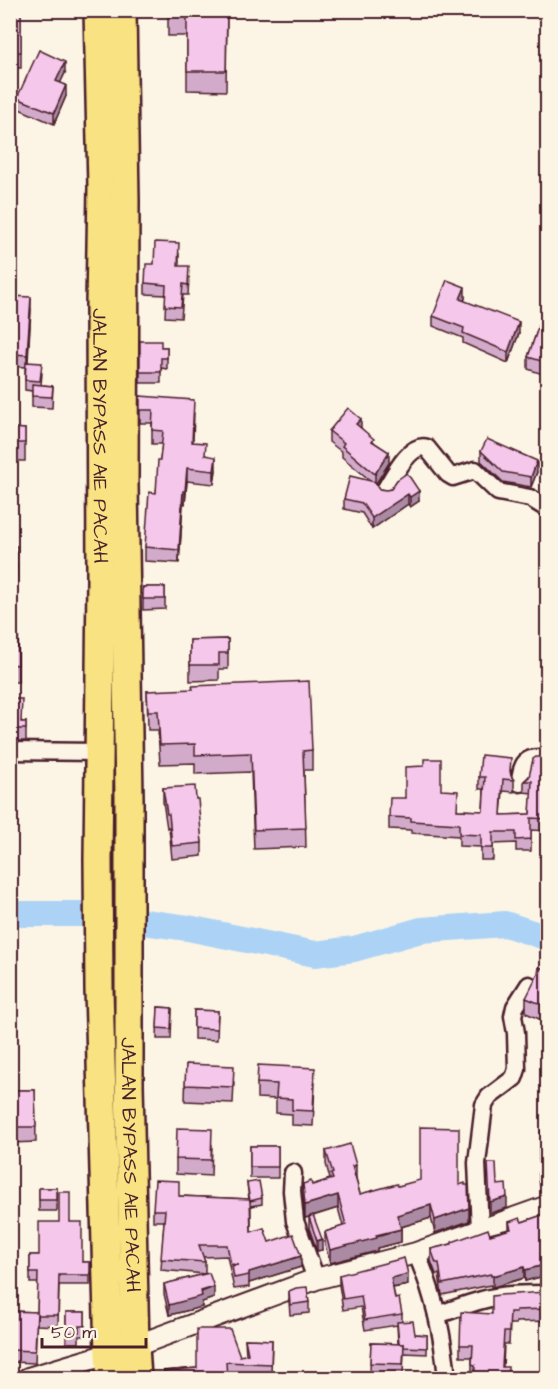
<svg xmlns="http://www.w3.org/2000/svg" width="558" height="1389" font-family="'Architects Daughter',sans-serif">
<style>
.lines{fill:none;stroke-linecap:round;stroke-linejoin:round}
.river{stroke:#acd3f6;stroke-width:26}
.minor-casing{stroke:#4a1f2b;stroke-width:21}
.tertiary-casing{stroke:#4a1f2b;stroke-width:24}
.trunk-casing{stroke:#4a1f2b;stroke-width:32}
.minor{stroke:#fcf5e5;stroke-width:16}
.tertiary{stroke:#fcf5e5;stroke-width:20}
.trunk{stroke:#f8e281;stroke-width:27}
.wall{fill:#d2abca;stroke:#4a1f2b;stroke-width:1.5}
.shaded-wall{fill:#ab8ba4;stroke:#4a1f2b;stroke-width:1.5}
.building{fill:#f4c7eb;stroke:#4a1f2b;stroke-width:1.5}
.labels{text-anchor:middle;stroke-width:4.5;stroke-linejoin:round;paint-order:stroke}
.street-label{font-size:20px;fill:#4a1f2b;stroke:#fcf5e5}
</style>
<rect width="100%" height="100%" fill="#fcf5e5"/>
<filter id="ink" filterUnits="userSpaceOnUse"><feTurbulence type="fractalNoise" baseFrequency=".0167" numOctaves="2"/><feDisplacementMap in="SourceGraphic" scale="12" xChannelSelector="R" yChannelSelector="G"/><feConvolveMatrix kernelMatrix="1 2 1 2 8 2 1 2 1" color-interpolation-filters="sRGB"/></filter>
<g filter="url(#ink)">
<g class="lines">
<path class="river" d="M 10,914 L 84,914 L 188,928 L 315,954 L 354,949 L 421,930 L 505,924 L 548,938"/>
<g class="minor-casing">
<g id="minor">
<path d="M 385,490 C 393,477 410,442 427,448 L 448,474 L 453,477 L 475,470 L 498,492 L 530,498 L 548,509"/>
<path d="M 10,751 L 99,752"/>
<path d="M 520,783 C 521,763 526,755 548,759"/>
<path d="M 293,1173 L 292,1191 L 295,1221 L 316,1279"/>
<path d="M 480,1230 L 477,1163 L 484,1105 L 489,1097 L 514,1078 L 517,1069 L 516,1033 L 513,1016 L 515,1007 L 529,985"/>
<path d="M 416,1253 C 434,1292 443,1336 447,1378"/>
<path d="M 437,1315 C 452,1310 467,1304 482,1300 C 503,1294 525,1294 548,1294"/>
</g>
</g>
<g class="tertiary-casing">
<path id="tertiary" d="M 28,1378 L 135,1346 L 316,1279 L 416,1253 L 548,1206"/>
</g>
<g class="trunk-casing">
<g id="trunk">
<path id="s1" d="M 98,10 L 102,187 L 100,306 L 101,578 L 98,860 L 99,989 L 109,1354 L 111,1378"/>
<path id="s2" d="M 122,10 L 125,201 L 124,484 L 129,798 L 129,1084 L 135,1346 L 137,1378"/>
</g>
</g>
<use href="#minor" class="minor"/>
<use href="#tertiary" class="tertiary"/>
<use href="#trunk" class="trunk"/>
</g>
<g class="wall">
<rect x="10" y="10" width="11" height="58"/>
<path d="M 168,10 L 227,10 L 226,91 L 187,90 L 187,36 L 168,36 Z"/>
<path d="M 65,73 L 60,83 L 66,96 L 54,124 L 17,108 L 17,98 Z"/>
<path d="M 548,84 L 548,109 L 545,109 L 545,97 Z"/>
<path d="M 179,254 L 179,266 L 189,277 L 188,295 L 183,295 L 181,318 L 165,317 L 166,295 L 145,294 L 145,283 L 154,264 Z"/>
<path d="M 10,296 L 31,309 L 28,362 L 42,373 L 41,385 L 53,386 L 52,408 L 32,407 L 32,391 L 25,390 L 25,367 L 13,366 L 13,360 L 10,360 Z"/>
<path d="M 465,298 L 464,301 L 519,333 L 508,363 L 463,343 L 463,338 L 433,326 L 433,316 Z"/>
<path d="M 548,298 L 548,376 L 528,369 L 528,357 Z"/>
<path d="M 140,341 L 161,347 L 167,347 L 167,369 L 161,368 L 161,383 L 140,383 Z"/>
<path d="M 140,396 L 194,413 L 193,442 L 206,456 L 216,470 L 214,484 L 187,481 L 185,504 L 183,504 L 179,563 L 145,561 L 145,547 L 156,493 L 162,444 L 152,444 L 152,423 L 140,423 Z"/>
<path d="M 10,405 L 12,428 L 25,429 L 25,461 L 13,461 L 13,546 L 17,564 L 16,614 L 18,614 L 18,682 L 10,682 Z"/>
<path d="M 361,428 L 374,442 L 389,463 L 376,483 L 379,489 L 386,490 L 391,489 L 397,480 L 419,501 L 410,507 L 408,504 L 372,529 L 362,513 L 344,509 L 344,499 L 371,481 L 342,457 L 342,452 L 329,442 L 329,431 Z"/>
<path d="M 481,451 L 537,472 L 531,487 L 503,482 L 481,461 Z"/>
<path d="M 143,587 L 165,587 L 165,609 L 143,610 Z"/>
<path d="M 228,639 L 228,669 L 219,669 L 219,680 L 190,681 L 190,640 Z"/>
<path d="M 147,691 L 312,750 L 312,770 L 304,770 L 306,847 L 254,849 L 251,772 L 195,774 L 195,763 L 160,764 L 158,730 L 148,730 Z"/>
<path d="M 10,699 L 22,722 L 26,722 L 26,741 L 10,741 Z"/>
<path d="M 548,757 L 548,831 L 531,830 L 531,851 L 516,851 L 516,843 L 493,844 L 493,860 L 481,860 L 481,847 L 459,846 L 459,836 L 411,833 L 411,830 L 389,829 L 389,817 L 405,798 L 441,790 L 458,810 L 483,811 L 484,789 L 479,789 L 479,777 L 511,770 L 511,776 L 514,780 L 514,792 L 503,791 L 501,815 L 530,814 L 532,793 L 524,792 L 524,781 Z"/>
<path d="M 163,788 L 196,799 L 202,843 L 202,856 L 172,859 L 169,827 L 167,828 L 163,802 Z"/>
<path d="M 548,967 L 548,1023 L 526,1013 L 526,998 L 546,970 Z"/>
<path d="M 158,1007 L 172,1008 L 171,1039 L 157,1039 Z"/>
<path d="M 194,1010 L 218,1011 L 217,1040 L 194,1039 Z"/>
<path d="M 186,1064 L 234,1082 L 233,1103 L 185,1101 Z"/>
<path d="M 257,1083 L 315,1083 L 313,1126 L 292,1125 L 292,1114 L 276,1113 L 276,1099 L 257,1098 Z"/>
<path d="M 10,1090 L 35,1090 L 36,1142 L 10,1143 Z"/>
<path d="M 548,1129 L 548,1195 L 543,1195 L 539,1181 L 539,1168 L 541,1168 L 539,1161 L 539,1149 L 542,1148 L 541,1144 L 541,1131 Z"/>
<path d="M 212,1145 L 211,1176 L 176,1174 L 176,1159 Z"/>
<rect x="250" y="1146" width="28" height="32"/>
<path d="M 326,1151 L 356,1178 L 360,1194 L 398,1186 L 459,1185 L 469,1221 L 435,1233 L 431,1218 L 401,1227 L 401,1242 L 377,1248 L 377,1251 L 330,1263 L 325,1245 L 325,1232 L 343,1226 L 338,1208 L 313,1216 L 322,1250 L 317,1251 L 309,1228 L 309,1217 L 305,1218 L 303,1197 L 303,1184 L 312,1185 L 330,1179 L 326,1164 Z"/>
<path d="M 247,1183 L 262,1198 L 262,1204 L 251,1206 L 251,1232 L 269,1242 L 301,1267 L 249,1283 L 249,1287 L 234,1289 L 227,1256 L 203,1257 L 205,1262 L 205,1273 L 214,1298 L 202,1302 L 202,1307 L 169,1315 L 164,1294 L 164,1284 L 205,1274 L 161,1270 L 164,1221 L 153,1221 L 153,1210 L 179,1196 L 249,1199 Z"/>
<rect x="39" y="1188" width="18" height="23"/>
<path d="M 548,1213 L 548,1275 L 525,1281 L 524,1278 L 493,1287 L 491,1287 L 491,1285 L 442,1295 L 439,1274 L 436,1274 L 431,1261 L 431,1249 L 509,1229 L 509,1222 L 522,1222 Z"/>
<path d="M 70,1222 L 82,1262 L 90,1262 L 90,1285 L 59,1285 L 58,1326 L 37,1325 L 38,1283 L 30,1283 L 30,1255 L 39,1255 Z"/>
<path d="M 339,1275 L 408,1285 L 393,1288 L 395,1299 L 402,1314 L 402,1322 L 415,1334 L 427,1335 L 427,1354 L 404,1353 L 403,1374 L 370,1373 L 371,1343 L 398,1344 L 397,1325 L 365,1330 L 361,1307 L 343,1310 L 339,1285 Z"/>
<path d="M 289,1291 L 309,1302 L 309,1313 L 290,1315 L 289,1302 Z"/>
<path d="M 545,1297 L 548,1297 L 548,1321 L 516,1322 L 516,1324 L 510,1324 L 509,1344 L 504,1344 L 503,1367 L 475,1377 L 472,1376 L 472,1357 L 460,1357 L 460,1345 L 492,1314 Z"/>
<path d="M 10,1311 L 37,1312 L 35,1363 L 13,1362 L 13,1374 L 10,1375 Z"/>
<path d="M 66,1312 L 85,1312 L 85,1336 L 79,1336 L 79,1343 L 66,1343 Z"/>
<path d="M 245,1339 L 272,1340 L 271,1376 L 226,1374 L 227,1378 L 164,1378 L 164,1371 L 197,1368 L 246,1355 Z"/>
</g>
<g class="shaded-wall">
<path d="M 65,62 L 65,73 L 56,92 L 56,81 Z"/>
<path d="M 66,85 L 66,96 L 54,124 L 54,113 Z"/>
<path d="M 465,287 L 465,298 L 460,310 L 460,299 Z"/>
<path d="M 31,297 L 31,309 L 27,367 L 27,355 Z"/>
<path d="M 519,322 L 519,333 L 508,363 L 508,352 Z"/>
<path d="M 361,419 L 361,429 L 356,424 Z"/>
<path d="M 389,452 L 389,463 L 375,485 L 375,474 Z"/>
<path d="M 216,457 L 216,470 L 214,484 L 214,471 Z"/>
<path d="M 537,461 L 537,472 L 531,487 L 531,477 Z"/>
<path d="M 187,468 L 187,481 L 185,504 L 185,491 Z"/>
<path d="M 183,491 L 183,504 L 179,563 L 179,550 Z"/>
<path d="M 419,491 L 419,501 L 410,507 L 410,497 Z"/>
<path d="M 408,494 L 408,504 L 372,529 L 372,518 Z"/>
<path d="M 356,1165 L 356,1178 L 352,1179 L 352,1166 Z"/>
<path d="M 338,1195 L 338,1208 L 305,1218 L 305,1205 Z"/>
<path d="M 507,1197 L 507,1208 L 490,1213 L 490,1202 Z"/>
<path d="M 431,1205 L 431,1218 L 397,1228 L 397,1215 Z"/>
<path d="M 469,1208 L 469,1221 L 435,1233 L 435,1220 Z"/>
<path d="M 401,1229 L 401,1242 L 377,1248 L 377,1251 L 330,1263 L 330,1250 Z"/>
<path d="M 322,1239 L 322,1250 L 317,1251 L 317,1241 Z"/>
<path d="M 301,1256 L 301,1267 L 249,1283 L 249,1272 Z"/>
<path d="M 548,1264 L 548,1275 L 525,1281 L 525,1270 Z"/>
<path d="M 524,1267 L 524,1278 L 493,1287 L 493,1276 Z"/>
<path d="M 408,1274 L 408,1285 L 391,1288 L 391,1278 Z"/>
<path d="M 214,1287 L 214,1298 L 202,1302 L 202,1307 L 169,1315 L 169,1305 Z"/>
<path d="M 13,1362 L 13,1374 L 10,1375 L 10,1363 Z"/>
</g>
<g class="building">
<rect x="10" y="10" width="11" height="42"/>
<path d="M 168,10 L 227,10 L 226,71 L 187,71 L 187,17 L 168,16 Z"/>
<path d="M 39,50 L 65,62 L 56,81 L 66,85 L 54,113 L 17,98 Z"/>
<path d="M 546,84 L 548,84 L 548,98 L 545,97 Z"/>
<path d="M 155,242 L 179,243 L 178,266 L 189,266 L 188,285 L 183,284 L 181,307 L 165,306 L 166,285 L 145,283 L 146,264 L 154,264 Z"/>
<path d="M 447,280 L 465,287 L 460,299 L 519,322 L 508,352 L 463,333 L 464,328 L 433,316 Z"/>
<path d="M 10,296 L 31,297 L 27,355 L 13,354 L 14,348 L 10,348 Z"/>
<path d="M 548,298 L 548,363 L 528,357 Z"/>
<path d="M 140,341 L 161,341 L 161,347 L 167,347 L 167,358 L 161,358 L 161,372 L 140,372 Z"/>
<path d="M 26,362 L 42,363 L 40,381 L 25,380 Z"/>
<path d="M 32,384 L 53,386 L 52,397 L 32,396 Z"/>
<path d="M 140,396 L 194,400 L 192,442 L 206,443 L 205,455 L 216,457 L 214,471 L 187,468 L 185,491 L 183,491 L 179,550 L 145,547 L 149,492 L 156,493 L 158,460 L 160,460 L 163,431 L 152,430 L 153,410 L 140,410 Z"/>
<path d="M 10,405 L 12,405 L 11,428 L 25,429 L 25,443 L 13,443 L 13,546 L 17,546 L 15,614 L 18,614 L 18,665 L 10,664 Z"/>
<path d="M 348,408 L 361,419 L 356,424 L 374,439 L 372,441 L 389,452 L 375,474 L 342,446 L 344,443 L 329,431 Z"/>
<path d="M 487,439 L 537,461 L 531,477 L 503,472 L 481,451 Z"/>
<path d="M 407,473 L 419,491 L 410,497 L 408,494 L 372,518 L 362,503 L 344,499 L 350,476 L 375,482 L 379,489 L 386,490 L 391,489 L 397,480 Z"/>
<rect x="143" y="587" width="22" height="12"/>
<path d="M 228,639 L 228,653 L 219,653 L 219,665 L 190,665 L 190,640 Z"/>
<path d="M 309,681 L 312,750 L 303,751 L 306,828 L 254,830 L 251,753 L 195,755 L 195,744 L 160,745 L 158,711 L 148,711 L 147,691 L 193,689 L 192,686 Z"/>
<path d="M 10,699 L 22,699 L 21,722 L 26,722 L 26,729 L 10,729 Z"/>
<path d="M 481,755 L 511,758 L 510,771 L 511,776 L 514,780 L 503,779 L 501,815 L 530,814 L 532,781 L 524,781 L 529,777 L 533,759 L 536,757 L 548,757 L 548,819 L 531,818 L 531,839 L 516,840 L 516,832 L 493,832 L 493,848 L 481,848 L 481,835 L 459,834 L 459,824 L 411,821 L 411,818 L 389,817 L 390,798 L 405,798 L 405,767 L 424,766 L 424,759 L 441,759 L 441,790 L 458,791 L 457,810 L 483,811 L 485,777 L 479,777 Z"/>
<path d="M 195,786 L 196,799 L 198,799 L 202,843 L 172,846 L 169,814 L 167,814 L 163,788 Z"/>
<path d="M 539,967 L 546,970 L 548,967 L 548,1007 L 526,998 L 538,974 Z"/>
<path d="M 158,1007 L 172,1008 L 171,1029 L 157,1028 Z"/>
<path d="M 194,1010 L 218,1011 L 217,1029 L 194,1028 Z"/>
<path d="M 186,1064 L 234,1066 L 233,1087 L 185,1085 Z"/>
<path d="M 258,1065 L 315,1068 L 313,1111 L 292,1110 L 292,1099 L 276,1098 L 277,1084 L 257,1083 Z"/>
<path d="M 10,1090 L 35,1090 L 36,1127 L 10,1127 Z"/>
<path d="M 420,1127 L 459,1128 L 459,1185 L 465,1183 L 465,1185 L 468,1185 L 469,1208 L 435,1220 L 431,1205 L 397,1215 L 401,1229 L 376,1235 L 377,1238 L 330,1250 L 325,1232 L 346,1225 L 338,1195 L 305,1205 L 303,1184 L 311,1181 L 312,1185 L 333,1179 L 331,1174 L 333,1173 L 326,1151 L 350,1144 L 356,1165 L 352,1166 L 360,1194 L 397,1184 L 398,1186 L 420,1180 Z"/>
<path d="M 177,1128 L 212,1129 L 211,1160 L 176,1159 Z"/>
<path d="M 548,1129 L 548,1182 L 543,1183 L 539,1168 L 544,1167 L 539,1149 L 546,1147 L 541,1131 Z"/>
<rect x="250" y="1146" width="28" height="21"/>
<path d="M 488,1163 L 496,1163 L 497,1185 L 506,1184 L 507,1197 L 490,1202 Z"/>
<path d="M 155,1180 L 179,1181 L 179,1196 L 250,1199 L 251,1232 L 264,1228 L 269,1242 L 293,1234 L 301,1256 L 249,1272 L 249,1275 L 234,1278 L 232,1266 L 238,1265 L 231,1264 L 227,1245 L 199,1245 L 205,1262 L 161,1259 L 165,1210 L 153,1210 Z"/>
<path d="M 259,1181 L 262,1198 L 250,1201 L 247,1183 Z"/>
<rect x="39" y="1188" width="18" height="12"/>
<path d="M 59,1192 L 70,1192 L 70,1222 L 82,1222 L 82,1262 L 90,1262 L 90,1275 L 59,1275 L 58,1315 L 37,1315 L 38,1273 L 30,1273 L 30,1255 L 39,1255 L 39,1222 L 59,1222 Z"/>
<path d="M 548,1213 L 548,1264 L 525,1270 L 524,1267 L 493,1276 L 491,1276 L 491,1274 L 442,1284 L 439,1263 L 436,1263 L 431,1249 L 452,1244 L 452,1242 L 488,1229 L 490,1235 L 511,1229 L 509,1222 L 520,1218 L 522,1222 Z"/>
<path d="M 313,1215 L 322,1239 L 317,1241 L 309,1217 Z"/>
<path d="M 404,1258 L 408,1274 L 391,1278 L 395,1299 L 399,1298 L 402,1314 L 365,1320 L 361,1296 L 343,1299 L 339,1275 Z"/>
<path d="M 209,1273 L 214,1287 L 201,1291 L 202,1296 L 169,1305 L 164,1284 Z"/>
<path d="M 307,1287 L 309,1302 L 290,1305 L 289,1291 L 296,1288 Z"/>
<path d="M 545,1292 L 545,1297 L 548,1297 L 548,1309 L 516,1310 L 516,1312 L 510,1312 L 509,1332 L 504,1332 L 502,1367 L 508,1367 L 508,1378 L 475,1378 L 475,1365 L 472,1364 L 473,1345 L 460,1345 L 461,1312 L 492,1314 L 492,1296 L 500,1295 Z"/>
<path d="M 10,1311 L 37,1312 L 35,1351 L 10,1350 Z"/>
<path d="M 66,1312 L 85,1312 L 85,1326 L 79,1326 L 79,1332 L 66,1333 Z"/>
<path d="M 413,1321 L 415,1334 L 427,1335 L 427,1348 L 404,1347 L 404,1344 L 399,1344 L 397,1322 Z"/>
<path d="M 197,1329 L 230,1329 L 240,1356 L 248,1354 L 245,1339 L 272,1340 L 271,1364 L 226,1362 L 227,1378 L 164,1378 L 164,1371 L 197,1368 Z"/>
<path d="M 371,1343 L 404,1344 L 403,1364 L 370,1363 Z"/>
<path d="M 40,1376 L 83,1378 L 40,1378 Z"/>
</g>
</g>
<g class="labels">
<g class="street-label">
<text dy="7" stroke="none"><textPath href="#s1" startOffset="426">JALAN BYPASS AIE PACAH</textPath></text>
<text dy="7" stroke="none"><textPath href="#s2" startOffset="1155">JALAN BYPASS AIE PACAH</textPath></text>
</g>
</g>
<rect width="558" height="1389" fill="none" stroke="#fcf5e5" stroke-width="36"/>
<rect x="18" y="18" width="522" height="1353" fill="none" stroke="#4a1f2b" stroke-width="2" filter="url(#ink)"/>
<path d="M42 1338v9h104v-9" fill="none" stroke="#4a1f2b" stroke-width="3"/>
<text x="51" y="1338" font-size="18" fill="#4a1f2b" stroke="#fcf5e5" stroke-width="4.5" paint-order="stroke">50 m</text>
</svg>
